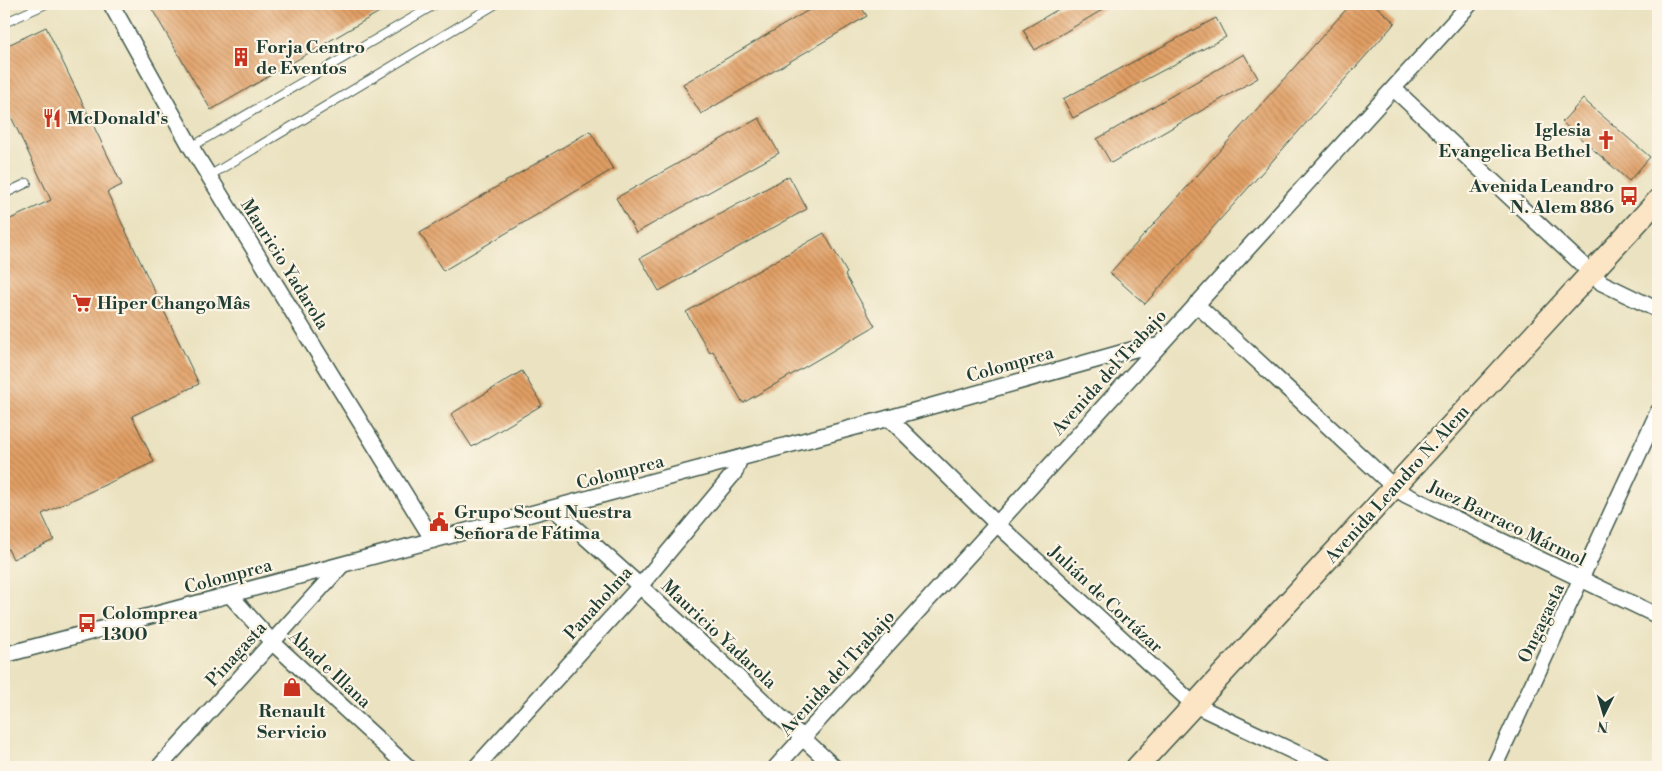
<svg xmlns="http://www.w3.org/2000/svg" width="1662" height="771" font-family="'Libre Bodoni',serif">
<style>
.building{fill:url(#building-back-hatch)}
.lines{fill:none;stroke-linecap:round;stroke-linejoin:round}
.service-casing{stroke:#3d5649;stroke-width:10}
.minor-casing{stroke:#3d5649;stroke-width:18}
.secondary-casing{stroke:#3d5649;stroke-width:24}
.service{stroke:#fff;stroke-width:8}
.minor{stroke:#fff;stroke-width:15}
.secondary{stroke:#fce5c4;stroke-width:21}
.labels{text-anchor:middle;stroke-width:4.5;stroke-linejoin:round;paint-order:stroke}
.poi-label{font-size:18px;font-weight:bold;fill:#1f3d34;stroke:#fcf5e5;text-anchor:start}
.street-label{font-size:18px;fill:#1f3d34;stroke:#fcf5e5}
</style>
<defs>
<pattern id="building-back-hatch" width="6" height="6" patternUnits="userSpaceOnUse" patternTransform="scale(1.25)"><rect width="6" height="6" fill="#e19e64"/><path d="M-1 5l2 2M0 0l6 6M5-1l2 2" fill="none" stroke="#b68253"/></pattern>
</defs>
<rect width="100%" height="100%" fill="#fcf5e5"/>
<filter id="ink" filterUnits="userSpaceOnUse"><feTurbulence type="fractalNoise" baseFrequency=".02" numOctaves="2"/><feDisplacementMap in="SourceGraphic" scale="10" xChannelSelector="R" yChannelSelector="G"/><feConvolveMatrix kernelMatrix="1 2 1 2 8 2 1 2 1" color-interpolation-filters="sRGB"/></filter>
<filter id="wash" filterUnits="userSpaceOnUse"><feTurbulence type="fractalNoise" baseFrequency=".0096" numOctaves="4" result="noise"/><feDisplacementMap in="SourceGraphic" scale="20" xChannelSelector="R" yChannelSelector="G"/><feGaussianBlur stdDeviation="1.12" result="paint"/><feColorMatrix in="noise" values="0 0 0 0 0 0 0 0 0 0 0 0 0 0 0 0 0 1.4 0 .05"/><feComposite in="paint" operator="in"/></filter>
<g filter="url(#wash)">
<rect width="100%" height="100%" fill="#eae2c0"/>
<g id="blocks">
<g class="building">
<path d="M 149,4 L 393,4 L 211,110 Z"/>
<path d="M 819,4 L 859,4 L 867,16 L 701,114 L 683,84 Z"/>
<path d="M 1067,4 L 1112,4 L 1035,50 L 1023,30 Z"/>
<path d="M 1351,4 L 1374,4 L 1395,23 L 1145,304 L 1110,273 Z"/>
<path d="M 1216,18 L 1226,37 L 1073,118 L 1063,99 Z"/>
<path d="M 46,27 L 122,185 L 107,192 L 199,384 L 132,416 L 154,462 L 42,514 L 54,540 L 13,559 L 4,541 L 4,222 L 51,200 L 4,102 L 4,47 Z"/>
<path d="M 1244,54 L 1258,78 L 1111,163 L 1097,139 Z"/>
<path d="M 1583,99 L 1650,157 L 1629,181 L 1562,122 Z"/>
<path d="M 759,118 L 779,153 L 636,233 L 616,198 Z"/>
<path d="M 590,131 L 613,169 L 443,271 L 420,233 Z"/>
<path d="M 789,176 L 807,209 L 659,291 L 640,258 Z"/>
<path d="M 824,233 L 847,273 L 845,275 L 875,326 L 743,403 L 713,351 L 710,353 L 686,312 Z"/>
<path d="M 522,371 L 542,405 L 472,447 L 451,414 Z"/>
</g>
</g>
</g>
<g filter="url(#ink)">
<use href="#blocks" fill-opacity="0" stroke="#3d5649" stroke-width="1"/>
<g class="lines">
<g class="service-casing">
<g id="service">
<path d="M 4,23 L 46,4"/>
<path d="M 191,147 L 436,4"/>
<path d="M 209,176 L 496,4"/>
<path d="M 4,194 L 27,183"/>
</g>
</g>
<g class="minor-casing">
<g id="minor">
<path d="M 111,4 L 191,147 L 433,540"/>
<path d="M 1394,89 L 1602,283 L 1658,310"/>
<path d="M 1196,304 L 1395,488 L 1406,495 L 1658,616"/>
<path d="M 889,418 L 997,524 L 1193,704 L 1326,767"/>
<path d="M 554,509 L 640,586 L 834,767"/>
<path d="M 230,595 L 272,642 L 408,767"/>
<path d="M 4,655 L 889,418 L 1135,349 L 1158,346"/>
<path d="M 159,767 L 342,565"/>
<path d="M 476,767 L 640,586 L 735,472 L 740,458"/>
<path d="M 776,767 L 1470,4"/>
<path d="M 1494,767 L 1658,412"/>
</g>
</g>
<g class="secondary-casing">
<path id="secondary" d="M 1137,767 L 1658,200"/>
</g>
<use href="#service" class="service"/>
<use href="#minor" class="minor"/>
<use href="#secondary" class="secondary"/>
</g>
</g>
<defs>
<g id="building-bare" transform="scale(1.5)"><path d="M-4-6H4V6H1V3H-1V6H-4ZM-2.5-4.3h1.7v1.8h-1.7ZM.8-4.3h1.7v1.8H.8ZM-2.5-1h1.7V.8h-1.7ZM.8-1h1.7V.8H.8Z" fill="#c8321e" stroke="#fcf5e5" stroke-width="2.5" paint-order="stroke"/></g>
<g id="restaurant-bare" transform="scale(1.5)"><path d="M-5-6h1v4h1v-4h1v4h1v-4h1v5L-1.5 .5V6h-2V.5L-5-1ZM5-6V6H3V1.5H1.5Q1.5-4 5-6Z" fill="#c8321e" stroke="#fcf5e5" stroke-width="2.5" paint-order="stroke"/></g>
<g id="church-bare" transform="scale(1.5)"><path d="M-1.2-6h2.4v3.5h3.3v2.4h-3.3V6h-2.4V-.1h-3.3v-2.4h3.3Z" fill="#c8321e" stroke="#fcf5e5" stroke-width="2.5" paint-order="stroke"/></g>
<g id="bus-bare" transform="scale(1.5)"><path d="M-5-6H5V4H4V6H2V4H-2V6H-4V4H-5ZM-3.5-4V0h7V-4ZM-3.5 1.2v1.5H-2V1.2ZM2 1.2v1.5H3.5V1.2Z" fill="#c8321e" stroke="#fcf5e5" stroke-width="2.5" paint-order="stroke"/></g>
<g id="supermarket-bare" transform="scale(1.5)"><path d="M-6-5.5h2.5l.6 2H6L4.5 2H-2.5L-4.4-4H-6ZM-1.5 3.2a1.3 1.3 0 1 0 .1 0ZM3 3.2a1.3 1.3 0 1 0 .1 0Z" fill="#c8321e" stroke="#fcf5e5" stroke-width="2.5" paint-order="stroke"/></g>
<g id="civic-bare" transform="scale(1.5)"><path d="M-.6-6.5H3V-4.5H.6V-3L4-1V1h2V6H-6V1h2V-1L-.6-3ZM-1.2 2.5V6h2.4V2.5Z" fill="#c8321e" stroke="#fcf5e5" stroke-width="2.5" paint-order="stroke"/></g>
<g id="shop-bare" transform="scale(1.5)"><path d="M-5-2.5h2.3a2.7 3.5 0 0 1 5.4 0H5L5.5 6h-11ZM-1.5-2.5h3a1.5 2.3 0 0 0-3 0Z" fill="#c8321e" stroke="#fcf5e5" stroke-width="2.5" paint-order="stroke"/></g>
</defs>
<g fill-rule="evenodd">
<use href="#building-bare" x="241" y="57"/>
<use href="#restaurant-bare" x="52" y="118"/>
<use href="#church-bare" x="1606" y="140"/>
<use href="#bus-bare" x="1629" y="196"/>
<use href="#supermarket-bare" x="82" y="303"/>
<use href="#civic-bare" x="439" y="522"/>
<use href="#bus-bare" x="87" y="623"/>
<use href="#shop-bare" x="292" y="687"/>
</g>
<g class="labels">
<g class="poi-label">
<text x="256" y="53">Forja Centro<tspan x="256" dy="21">de Eventos</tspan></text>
<text x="67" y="124">McDonald's</text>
<text x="1591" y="136" text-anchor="end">Iglesia<tspan x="1591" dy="21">Evangelica Bethel</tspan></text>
<text x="1614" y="192" text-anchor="end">Avenida Leandro<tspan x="1614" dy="21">N. Alem 886</tspan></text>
<text x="97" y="309">Hiper ChangoMâs</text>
<text x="454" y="518">Grupo Scout Nuestra<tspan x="454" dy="21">Señora de Fátima</tspan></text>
<text x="102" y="619">Colomprea<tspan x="102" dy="21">1300</tspan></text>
<text x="292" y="717" text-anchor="middle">Renault<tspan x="292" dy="21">Servicio</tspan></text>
</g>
<g class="street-label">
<text transform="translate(285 264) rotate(58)" y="6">Mauricio Yadarola</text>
<text transform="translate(1010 364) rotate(-16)" y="6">Colomprea</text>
<text transform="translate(1109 372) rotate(-48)" y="6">Avenida del Trabajo</text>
<text transform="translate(620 472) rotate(-15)" y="6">Colomprea</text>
<text transform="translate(1397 484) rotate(-48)" y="6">Avenida Leandro N. Alem</text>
<text transform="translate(1507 523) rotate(26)" y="6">Juez Barraco Mármol</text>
<text transform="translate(228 576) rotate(-15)" y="6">Colomprea</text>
<text transform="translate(1106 599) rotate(43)" y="6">Julián de Cortázar</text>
<text transform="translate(598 603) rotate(-48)" y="6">Panaholma</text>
<text transform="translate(1541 623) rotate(-65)" y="6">Ongagasta</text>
<text transform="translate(719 634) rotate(43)" y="6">Mauricio Yadarola</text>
<text transform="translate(236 654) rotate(-48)" y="6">Pinagasta</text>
<text transform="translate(330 669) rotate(43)" y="6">Abad e Illana</text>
<text transform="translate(837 673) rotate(-48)" y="6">Avenida del Trabajo</text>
</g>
</g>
<rect width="1662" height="771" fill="none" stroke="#fcf5e5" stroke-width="20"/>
<g transform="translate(1604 714) rotate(185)" stroke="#fcf5e5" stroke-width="4" paint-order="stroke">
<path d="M0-4L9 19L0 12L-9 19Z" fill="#1f3d34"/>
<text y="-8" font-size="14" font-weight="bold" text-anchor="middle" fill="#1f3d34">N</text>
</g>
</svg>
